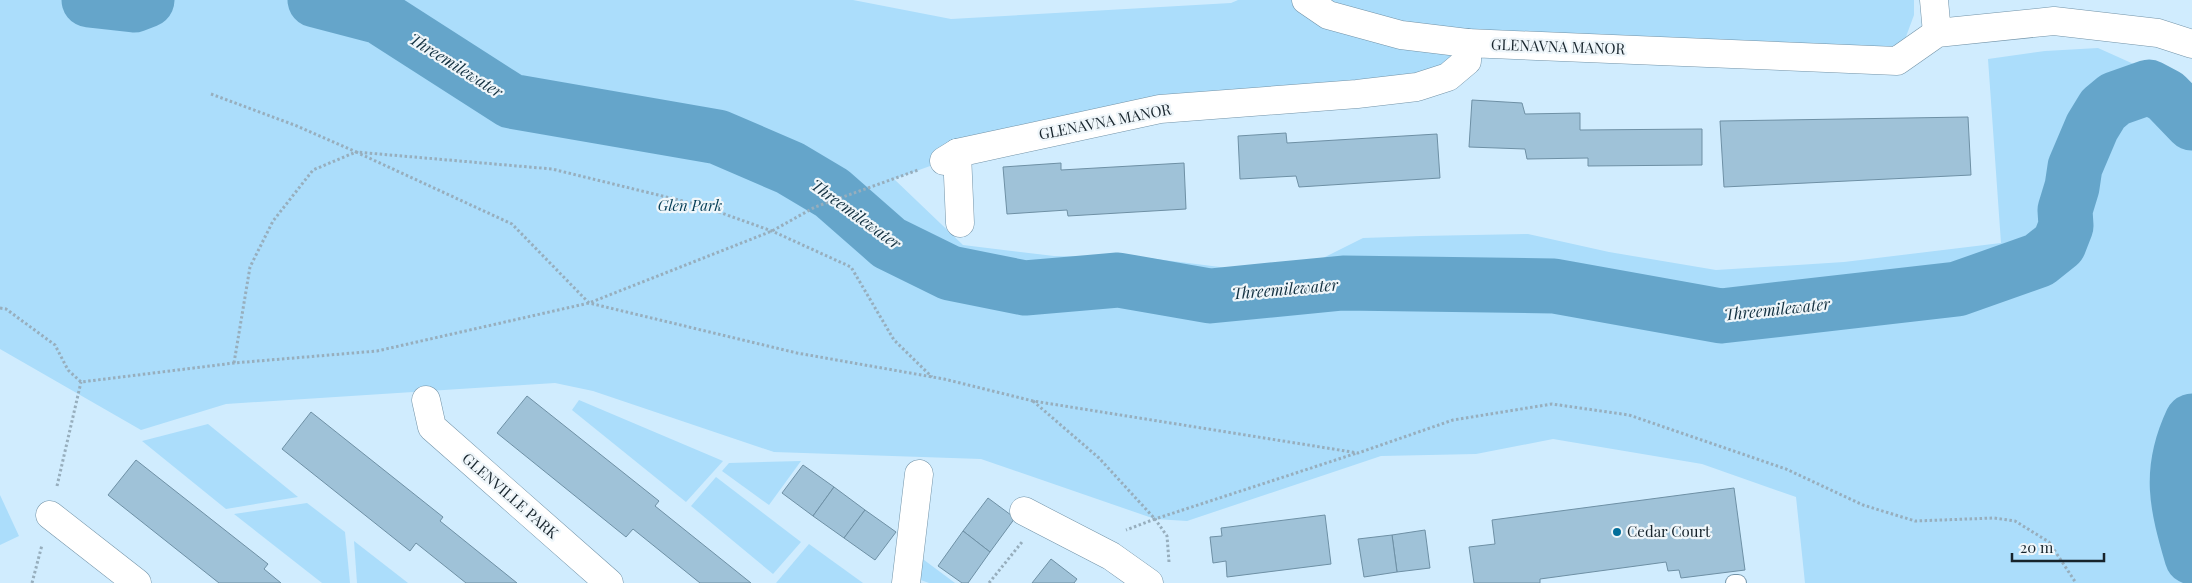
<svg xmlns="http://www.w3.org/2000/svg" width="2192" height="583" font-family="'Playfair Display',serif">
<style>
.green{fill:#abddfb}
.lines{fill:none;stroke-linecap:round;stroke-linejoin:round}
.river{stroke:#65a5ca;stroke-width:55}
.building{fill:#9fc2d8;stroke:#6e90a5}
.service-casing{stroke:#7293a8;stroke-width:18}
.minor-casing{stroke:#7293a8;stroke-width:29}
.path{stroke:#97aebd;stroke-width:3;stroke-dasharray:2.5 2.5;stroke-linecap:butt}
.service{stroke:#fff;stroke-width:16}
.minor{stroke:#fff;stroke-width:28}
.poi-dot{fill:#016e9a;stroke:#eff6fa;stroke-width:2}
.labels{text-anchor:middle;stroke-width:4.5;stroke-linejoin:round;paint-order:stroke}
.street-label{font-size:15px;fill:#17242c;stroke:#eff6fa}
.park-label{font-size:15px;font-style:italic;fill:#033c55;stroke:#eff6fa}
.poi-label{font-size:15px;fill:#17242c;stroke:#eff6fa;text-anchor:start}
.water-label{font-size:16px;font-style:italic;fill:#133141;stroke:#eff6fa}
</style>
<rect width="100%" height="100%" fill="#d0ecfe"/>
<g class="green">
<path d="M 0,0 L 853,0 L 951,19 L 1231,3 L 1238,0 L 1914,0 L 1914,15 L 1897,61 L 1468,43 L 1448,77 L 1160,109 L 944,161 L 894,179 L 963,245 L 1054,256 L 1148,258 L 1228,268 L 1313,263 L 1363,238 L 1421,236 L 1528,234 L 1609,252 L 1716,270 L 1844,262 L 2001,243 L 1988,59 L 2045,51 L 2098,48 L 2156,74 L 2192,108 L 2192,396 L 2155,468 L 2175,565 L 2185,583 L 1805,583 L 1796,497 L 1702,464 L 1553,439 L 1476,454 L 1381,456 L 1187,521 L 1155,519 L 981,459 L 774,452 L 593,391 L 555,383 L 226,404 L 141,430 L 0,349 Z"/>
<path d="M 579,400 L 723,461 L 686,502 L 572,410 Z"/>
<path d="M 208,424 L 298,497 L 226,509 L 142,441 Z"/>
<path d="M 801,461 L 769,505 L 722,471 L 729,463 Z"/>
<path d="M 716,477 L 801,542 L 773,574 L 691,506 Z"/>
<path d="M 0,495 L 19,536 L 0,545 Z"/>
<path d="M 307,503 L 345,532 L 350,583 L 322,583 L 234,514 Z"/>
<path d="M 354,541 L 408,583 L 357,583 Z"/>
<path d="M 809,544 L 863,583 L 776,583 Z"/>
<path d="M 920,557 L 955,583 L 929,583 L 918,579 Z"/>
</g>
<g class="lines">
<g class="river">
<path d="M 89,0 L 134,5 L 147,0"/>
<path d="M 315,0 L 380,17 L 511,101 L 718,137 L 790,168 L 832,193 L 889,243 L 950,273 L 1025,288 L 1118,280 L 1210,296 L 1343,283 L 1554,286 L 1721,316 L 1957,289 L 2039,260 L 2059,244 L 2066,226 L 2065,210 L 2072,187 L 2075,167 L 2092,127 L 2103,109 L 2115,99 L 2149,87 L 2166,96 L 2192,123"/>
<path d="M 2192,421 C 2168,472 2177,505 2192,557"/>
</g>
</g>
<g class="building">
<path d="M 1472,100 L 1522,103 L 1525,114 L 1580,113 L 1580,130 L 1702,129 L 1702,165 L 1588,166 L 1588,158 L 1527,159 L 1525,149 L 1469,147 Z"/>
<path d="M 1968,117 L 1971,175 L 1724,187 L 1720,121 Z"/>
<path d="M 1286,133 L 1287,143 L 1437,134 L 1440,178 L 1299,187 L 1296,176 L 1240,179 L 1238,136 Z"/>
<path d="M 1061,163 L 1061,170 L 1184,163 L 1186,209 L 1068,216 L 1067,210 L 1007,214 L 1003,167 Z"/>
<path d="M 527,396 L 659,501 L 655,506 L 751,583 L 700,583 L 633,529 L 626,537 L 497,433 Z"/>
<path d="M 311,412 L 443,517 L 440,521 L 517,583 L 466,583 L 416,543 L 410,551 L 282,449 Z"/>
<path d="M 136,460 L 268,564 L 264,569 L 281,583 L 219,583 L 108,495 Z"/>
<path d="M 803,465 L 834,487 L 813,516 L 782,493 Z"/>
<path d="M 834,487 L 865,510 L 844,538 L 813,516 Z"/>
<path d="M 1734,488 L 1745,570 L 1681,578 L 1679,570 L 1668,571 L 1666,562 L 1540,579 L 1540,583 L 1474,583 L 1469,547 L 1495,544 L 1492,520 Z"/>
<path d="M 988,498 L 1015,518 L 990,552 L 963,531 Z"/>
<path d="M 865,510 L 896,532 L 875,560 L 844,538 Z"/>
<path d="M 1325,515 L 1331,564 L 1227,577 L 1226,561 L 1213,563 L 1210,537 L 1222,536 L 1221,528 Z"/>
<path d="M 1425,530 L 1430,568 L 1397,572 L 1392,535 Z"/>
<path d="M 963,531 L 990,552 L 968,583 L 962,583 L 938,566 Z"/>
<path d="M 1392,535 L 1397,572 L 1364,577 L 1358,539 Z"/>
<path d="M 1051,559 L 1077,579 L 1074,583 L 1032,583 Z"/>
</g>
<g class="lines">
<g class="service-casing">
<path id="service" d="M 1734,583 L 1738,583"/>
</g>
<g class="minor-casing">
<g id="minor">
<path d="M 1306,0 L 1328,15 L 1401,35 L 1467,43"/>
<path d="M 1934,0 L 1937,33"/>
<path d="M 957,153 L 960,223"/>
<path d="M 944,161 L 957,153 L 1160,109 L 1357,94 L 1417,87 L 1448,77 L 1467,61 L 1467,43 L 1897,61 L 1937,33 L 2054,21 L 2158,33 L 2192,44"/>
<path d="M 426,400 L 432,427 L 609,583"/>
<path d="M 1024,511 L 1111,556 L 1149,583"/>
<path d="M 50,515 L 137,583"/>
<path d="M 906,583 L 919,474"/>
</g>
</g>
<g class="path">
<path d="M 211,94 L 297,126 L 356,152 L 552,169 L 699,205 L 772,231 L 851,267 L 894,340 L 932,377"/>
<path d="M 0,308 L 6,309 L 55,345 L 68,370 L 81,382 L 234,363 L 377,351 L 589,303 L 772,231 L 815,207 L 918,170"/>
<path d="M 234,363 L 250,267 L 273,221 L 313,170 L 356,152 L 512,224 L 589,303 L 797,353 L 944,379 L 1033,401 L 1358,453 L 1453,420 L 1552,404 L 1629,415 L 1786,469 L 1863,505 L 1915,521 L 1994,518 L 2015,521 L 2049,542 L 2076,583"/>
<path d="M 1033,401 L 1099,458 L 1155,519 L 1126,530"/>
<path d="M 57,486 L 81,382"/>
<path d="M 1169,562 L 1167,536 L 1155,519 L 1357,453"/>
<path d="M 32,583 L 42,545"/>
<path d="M 989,583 L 1022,542"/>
</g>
<use href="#service" class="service"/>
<use href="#minor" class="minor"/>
</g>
<circle class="poi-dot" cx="1617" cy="532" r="5"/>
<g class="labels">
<g class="street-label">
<text transform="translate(1558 47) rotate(2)" y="5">GLENAVNA MANOR</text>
<text transform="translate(1105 122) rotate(-11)" y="5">GLENAVNA MANOR</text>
<text transform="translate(510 496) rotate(41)" y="5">GLENVILLE PARK</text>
</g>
<g class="park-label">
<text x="690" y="211">Glen Park</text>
</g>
<g class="poi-label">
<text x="1627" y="537">Cedar Court</text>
</g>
<g class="water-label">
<text transform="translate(456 65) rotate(32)" y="6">Threemilewater</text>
<text transform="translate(856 214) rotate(36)" y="6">Threemilewater</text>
<text transform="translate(1285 289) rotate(-5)" y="6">Threemilewater</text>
<text transform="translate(1777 309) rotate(-6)" y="6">Threemilewater</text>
</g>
</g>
<path d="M2012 553v8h92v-8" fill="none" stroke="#17242c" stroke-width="2.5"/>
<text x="2020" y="553" font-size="15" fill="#17242c" stroke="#eff6fa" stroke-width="4" paint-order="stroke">20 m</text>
</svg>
